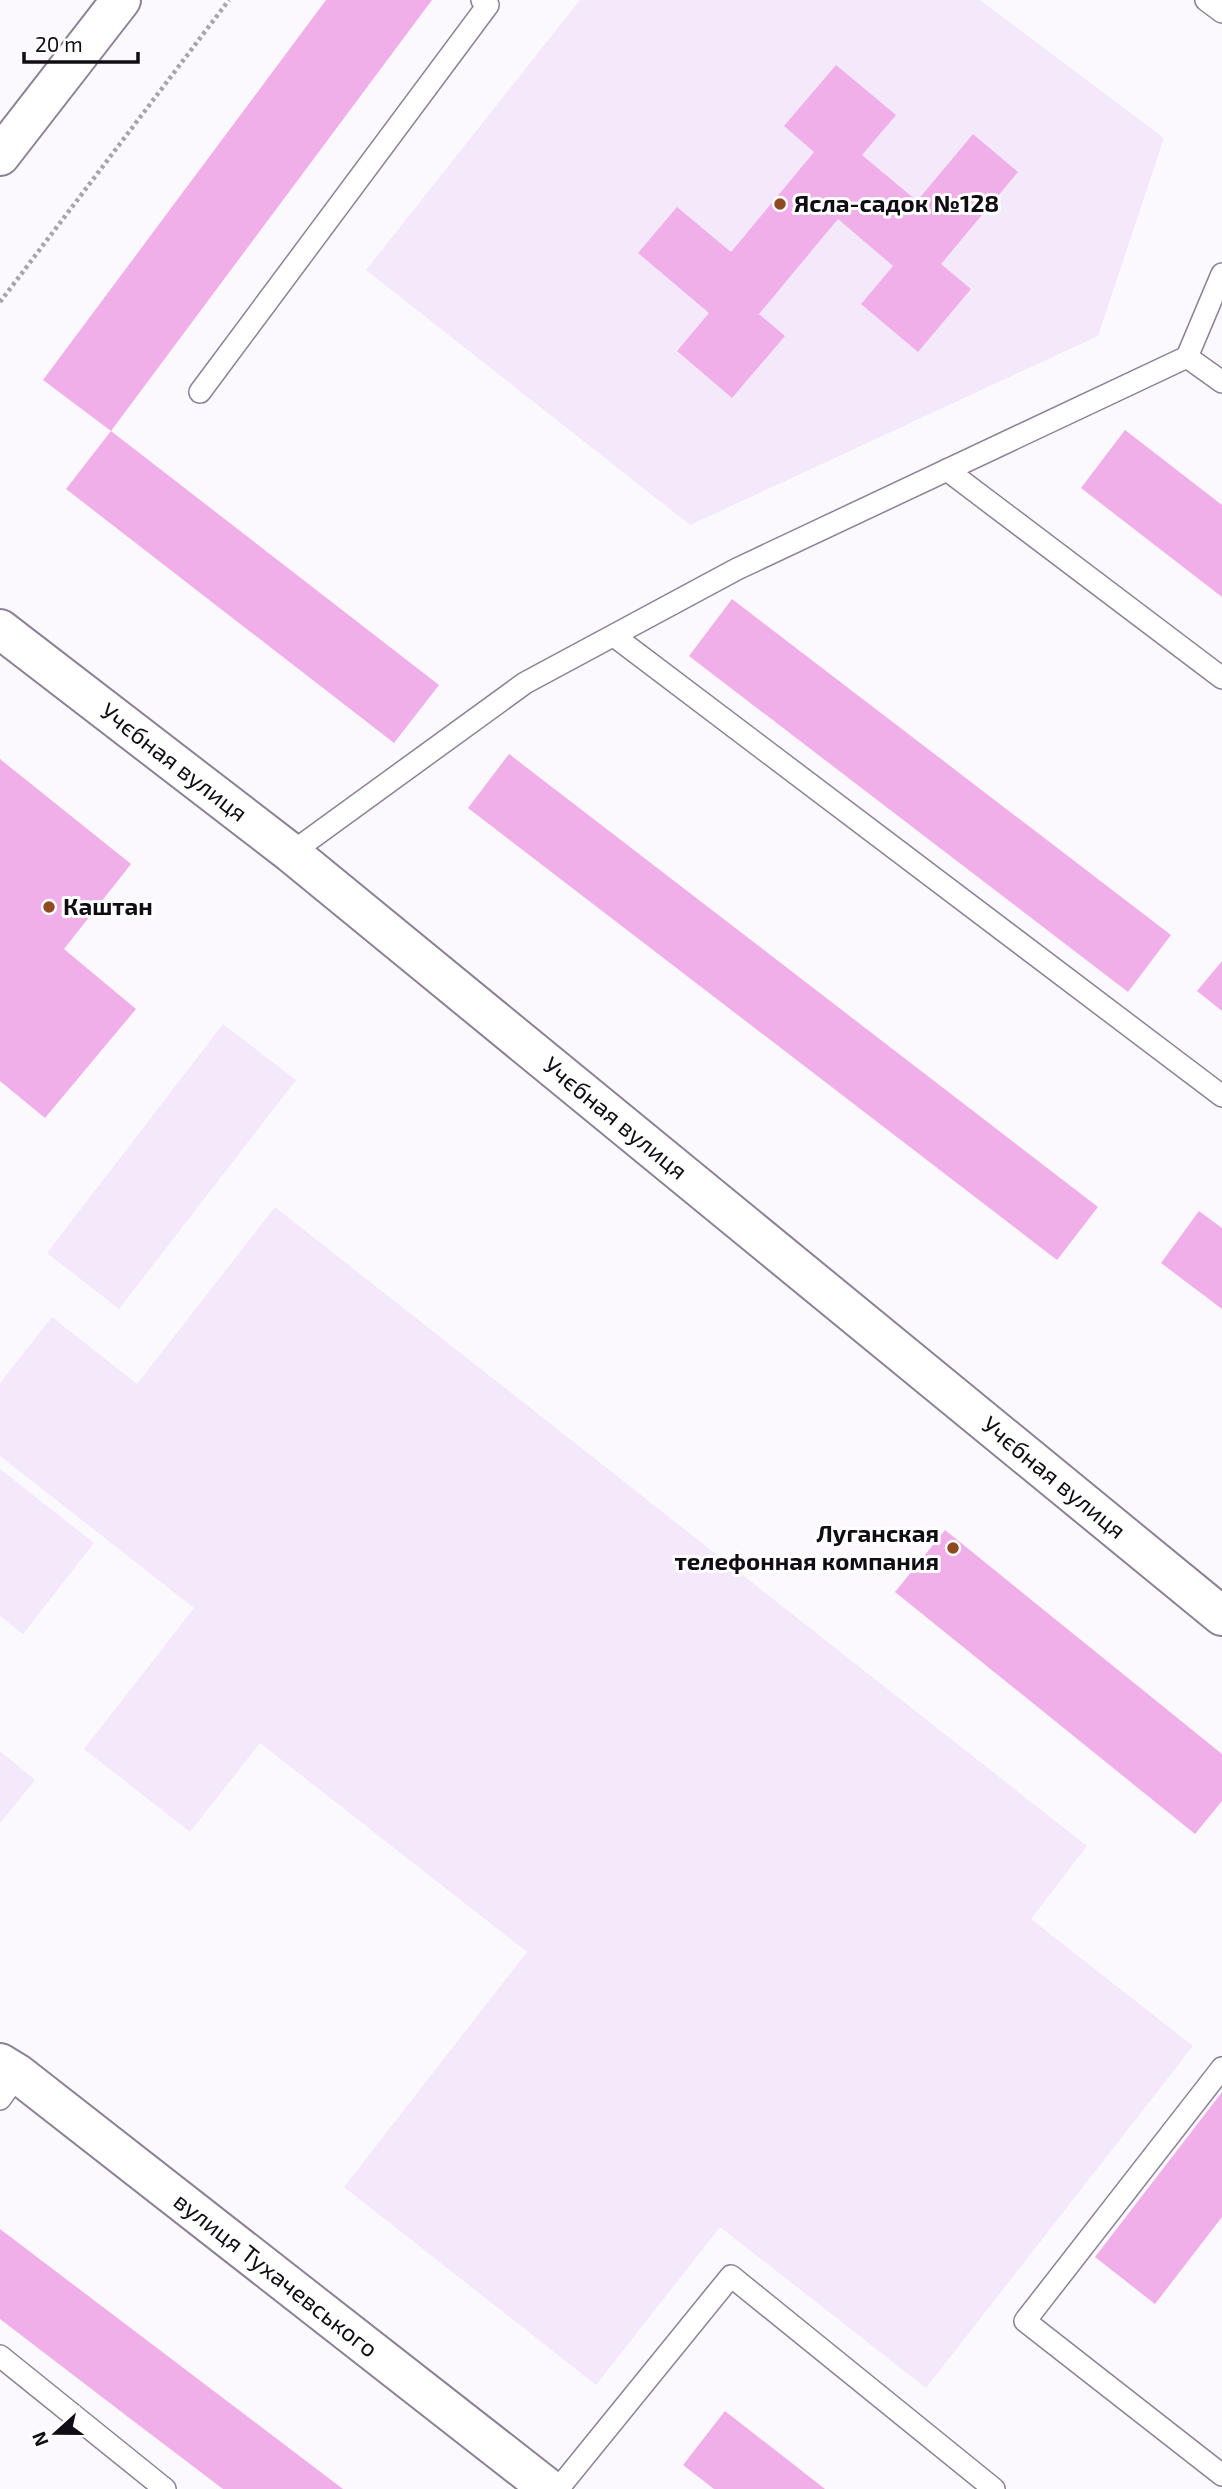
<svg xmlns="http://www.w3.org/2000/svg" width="1222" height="2489" font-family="'Exo 2',sans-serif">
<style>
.built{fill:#f3e9fb}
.building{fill:#f1afea}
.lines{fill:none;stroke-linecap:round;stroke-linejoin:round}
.service-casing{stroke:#8d8196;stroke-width:24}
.minor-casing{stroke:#8d8196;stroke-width:42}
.tertiary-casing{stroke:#8d8196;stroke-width:42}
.path{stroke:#a7a4aa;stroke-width:4.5;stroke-dasharray:3.5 3.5;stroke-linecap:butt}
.service{stroke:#fff;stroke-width:21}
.minor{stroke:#fff;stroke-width:38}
.tertiary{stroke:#fff;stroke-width:38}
.poi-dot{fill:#904a22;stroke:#fff;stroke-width:2.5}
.labels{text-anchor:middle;stroke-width:6;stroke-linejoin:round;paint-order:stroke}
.poi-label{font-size:24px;font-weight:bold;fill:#110d14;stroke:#fff;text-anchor:start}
.street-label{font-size:24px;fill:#110d14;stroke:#fff}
</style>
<rect width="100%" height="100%" fill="#fcf9fe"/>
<g class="built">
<path d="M 580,0 L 980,0 L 1164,138 L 1098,336 L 690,525 L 366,270 Z"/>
<path d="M 223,1024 L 296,1080 L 119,1309 L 47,1253 Z"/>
<path d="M 275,1207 L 1087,1846 L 1031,1919 L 1193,2046 L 926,2388 L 720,2227 L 596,2385 L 344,2187 L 527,1952 L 260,1743 L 190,1832 L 84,1749 L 194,1608 L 0,1456 L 0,1383 L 52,1317 L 137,1384 Z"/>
<path d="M 0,1469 L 94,1543 L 23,1634 L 0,1616 Z"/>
<path d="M 0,1751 L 35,1780 L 0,1823 Z"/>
</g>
<g class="building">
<path d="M 326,0 L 432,0 L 111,431 L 43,380 Z"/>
<path d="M 836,65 L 896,115 L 862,155 L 917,201 L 973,134 L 1018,172 L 941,264 L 971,289 L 918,352 L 861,304 L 893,266 L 838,219 L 759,314 L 785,336 L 732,398 L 677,351 L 709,313 L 638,253 L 677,207 L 731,252 L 814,152 L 784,126 Z"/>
<path d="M 1125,430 L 1222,505 L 1222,597 L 1081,488 Z"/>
<path d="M 111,431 L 439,685 L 394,743 L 66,489 Z"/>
<path d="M 732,599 L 1171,935 L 1128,992 L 689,656 Z"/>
<path d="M 509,754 L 1098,1207 L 1057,1260 L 468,808 Z"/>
<path d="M 0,759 L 131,864 L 64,949 L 136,1009 L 45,1118 L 0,1081 Z"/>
<path d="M 1222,961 L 1222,1011 L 1197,991 Z"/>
<path d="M 1199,1211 L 1222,1228 L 1222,1309 L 1161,1263 Z"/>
<path d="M 945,1530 L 1222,1754 L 1222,1801 L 1195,1834 L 895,1592 Z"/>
<path d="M 1222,2092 L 1222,2217 L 1155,2304 L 1095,2257 Z"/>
<path d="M 0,2229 L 343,2489 L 223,2489 L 132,2420 L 0,2319 Z"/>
<path d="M 725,2411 L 825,2489 L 714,2489 L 683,2465 Z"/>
</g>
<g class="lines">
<g class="service-casing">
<g id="service">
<path d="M 1206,0 L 1222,12"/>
<path d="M 1187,357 L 1222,382"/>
<path d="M 200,392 L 488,5 L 482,0"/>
<path d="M 947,470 L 1222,678"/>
<path d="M 614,636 L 1222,1096"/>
<path d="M 291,853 L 525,683 L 737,569 L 1187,357 L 1222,274"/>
<path d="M 1222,2068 L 1025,2321 L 1222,2475"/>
<path d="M 0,2099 L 18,2074"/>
<path d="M 0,2356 L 165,2489"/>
<path d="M 558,2489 L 731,2276 L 994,2489"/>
</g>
</g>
<g class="minor-casing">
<g id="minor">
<path id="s1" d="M 0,629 L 291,853 L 1222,1616"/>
<path id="s2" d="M 0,2063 L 18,2074 L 549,2489"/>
</g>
</g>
<g class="tertiary-casing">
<path id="tertiary" d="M 0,156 L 121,0"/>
</g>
<path class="path" d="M 0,302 L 229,0"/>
<use href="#service" class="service"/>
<use href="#minor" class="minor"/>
<use href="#tertiary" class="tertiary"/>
</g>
<g class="poi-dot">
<circle cx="780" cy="204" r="7"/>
<circle cx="49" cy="907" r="7"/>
<circle cx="953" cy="1548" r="7"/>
</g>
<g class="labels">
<g class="poi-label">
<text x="794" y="212">Ясла-садок №128</text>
<text x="63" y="915">Каштан</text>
<text x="939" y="1542" text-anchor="end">Луганская<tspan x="939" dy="28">телефонная компания</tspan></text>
</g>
<g class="street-label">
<text dy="8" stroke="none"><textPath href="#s1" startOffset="219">Учєбная вулиця</textPath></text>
<text dy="8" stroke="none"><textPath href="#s1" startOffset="786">Учєбная вулиця</textPath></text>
<text dy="8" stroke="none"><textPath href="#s1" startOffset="1353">Учєбная вулиця</textPath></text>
<text dy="8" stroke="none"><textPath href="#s2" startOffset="348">вулиця Тухачевського</textPath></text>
</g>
</g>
<g transform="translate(56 2433) rotate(249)" stroke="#ffffff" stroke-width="5" paint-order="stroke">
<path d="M0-5L12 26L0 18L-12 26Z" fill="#110d14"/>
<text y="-10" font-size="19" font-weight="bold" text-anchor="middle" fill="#110d14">N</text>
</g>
<path d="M24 52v10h114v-10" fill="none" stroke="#110d14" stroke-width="3.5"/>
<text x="35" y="52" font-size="21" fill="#110d14" stroke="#ffffff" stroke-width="5" paint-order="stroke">20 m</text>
</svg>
